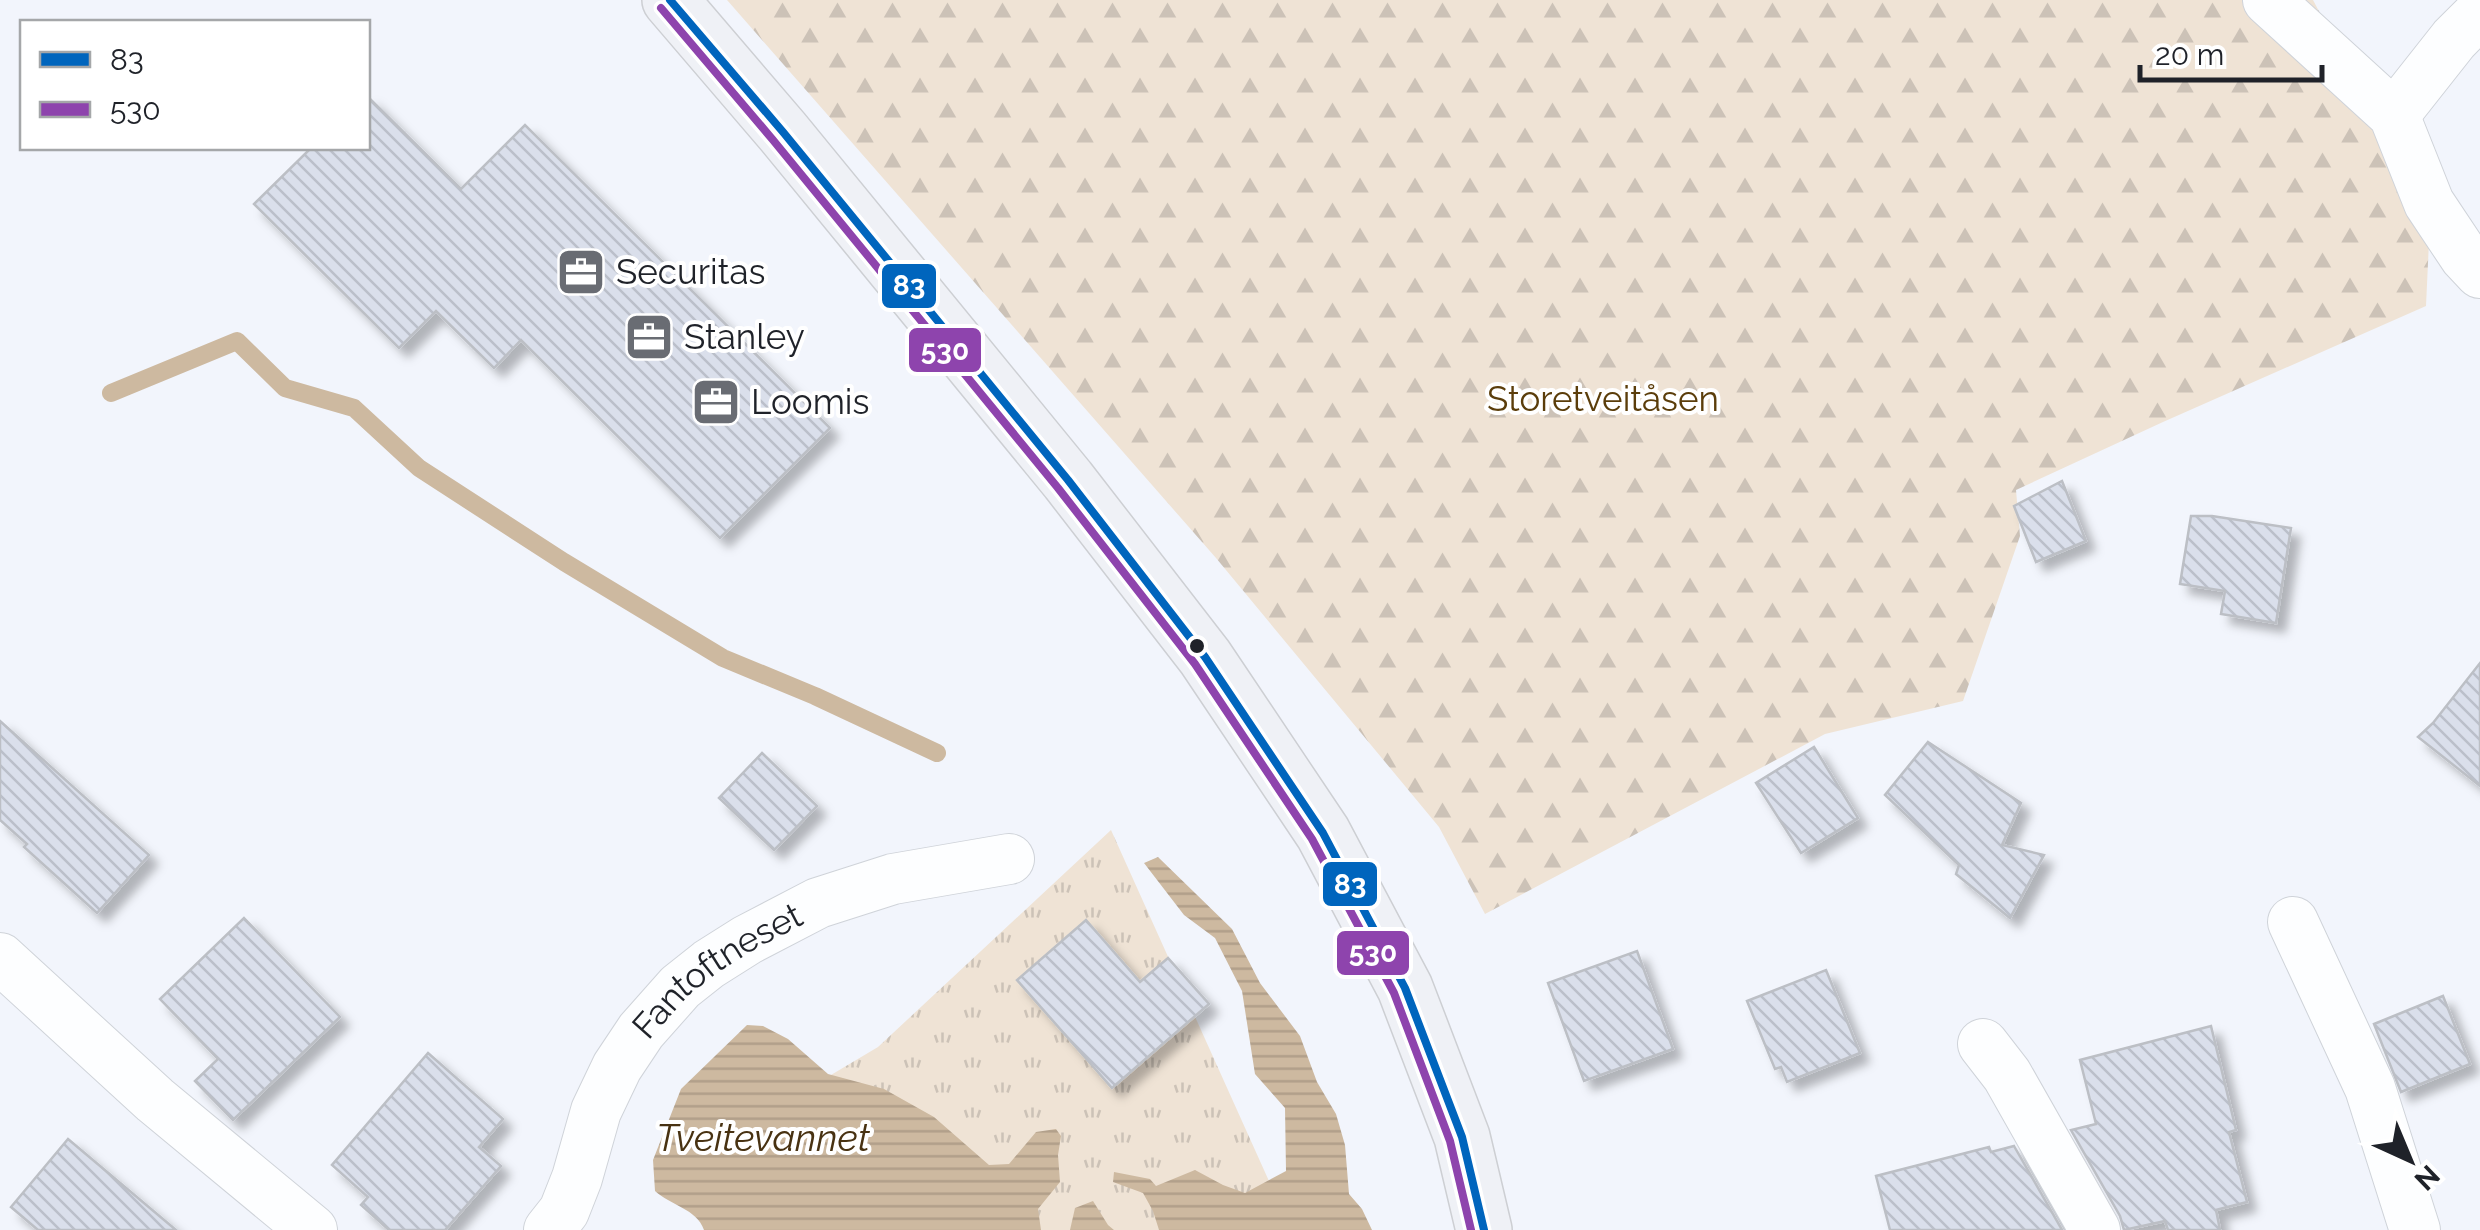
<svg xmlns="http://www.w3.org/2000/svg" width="2480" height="1230" font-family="Raleway,sans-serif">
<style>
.grass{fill:url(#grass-tufts)}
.forest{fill:url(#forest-firs)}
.water{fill:url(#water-rules)}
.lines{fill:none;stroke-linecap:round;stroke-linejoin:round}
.stream{stroke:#cdb9a0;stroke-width:18}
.building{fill:url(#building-back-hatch);stroke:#bcbfc5;stroke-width:2.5;filter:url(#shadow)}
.street-casing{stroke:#cfd3d9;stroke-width:52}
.primary-casing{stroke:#cdcfd3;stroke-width:58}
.street{stroke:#fdfeff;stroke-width:50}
.primary{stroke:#eff1f6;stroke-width:55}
.bus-1-casing{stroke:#fff;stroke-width:15}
.bus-2-casing{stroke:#fff;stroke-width:15}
.bus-1{stroke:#0065bd;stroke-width:8}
.bus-2{stroke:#8e44ad;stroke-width:8}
.bus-dot{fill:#1f2229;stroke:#fff;stroke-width:4}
.labels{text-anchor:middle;stroke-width:8;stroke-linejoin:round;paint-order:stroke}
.poi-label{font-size:35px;fill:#1f2229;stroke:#fff;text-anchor:start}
.park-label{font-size:35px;fill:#5b3d0a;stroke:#fff}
.street-label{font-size:35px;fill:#1f2229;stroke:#fff}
.water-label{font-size:38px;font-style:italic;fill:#483212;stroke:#fff}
.line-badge{stroke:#fff;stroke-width:4}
.badge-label{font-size:28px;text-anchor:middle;font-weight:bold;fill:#fff}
</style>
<defs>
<pattern id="grass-tufts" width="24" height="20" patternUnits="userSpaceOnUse" patternTransform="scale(2.5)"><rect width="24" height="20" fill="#efe3d5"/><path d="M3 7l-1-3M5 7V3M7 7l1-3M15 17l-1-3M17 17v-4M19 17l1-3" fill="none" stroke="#ccc2b7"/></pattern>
<pattern id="forest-firs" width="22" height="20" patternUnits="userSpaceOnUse" patternTransform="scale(2.5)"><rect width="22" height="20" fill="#efe3d5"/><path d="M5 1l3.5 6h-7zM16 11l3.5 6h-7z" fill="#ccc2b7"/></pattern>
<pattern id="water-rules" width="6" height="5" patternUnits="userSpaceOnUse" patternTransform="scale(2.5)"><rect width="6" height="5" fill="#cdb9a0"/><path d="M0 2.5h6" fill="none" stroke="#b09f8a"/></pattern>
<pattern id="building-back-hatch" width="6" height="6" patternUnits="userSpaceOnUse" patternTransform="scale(2.5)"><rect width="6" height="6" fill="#dadfeb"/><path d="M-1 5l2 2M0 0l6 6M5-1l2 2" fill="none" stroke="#bbbfca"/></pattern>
<filter id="shadow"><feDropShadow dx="9" dy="9" stdDeviation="5" flood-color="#0004"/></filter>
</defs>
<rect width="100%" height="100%" fill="#f2f5fc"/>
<path class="grass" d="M 1111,830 L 1291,1230 L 705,1230 L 678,1166 L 878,1047 Z"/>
<path class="forest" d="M 727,0 L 2313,0 L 2430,220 L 2426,306 L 2163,422 L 2016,490 L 2020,536 L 1963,701 L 1825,734 L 1485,914 L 1439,827 L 1216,558 Z"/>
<g class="water">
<path d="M 1158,857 L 1232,929 L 1260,983 L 1300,1036 L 1317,1082 L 1336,1114 L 1345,1145 L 1349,1194 L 1362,1209 L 1372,1230 L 1159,1230 L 1153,1211 L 1143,1193 L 1113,1182 L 1114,1172 L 1150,1179 L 1156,1186 L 1195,1170 L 1223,1185 L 1245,1193 L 1286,1171 L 1285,1108 L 1255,1074 L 1242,991 L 1215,938 L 1184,915 L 1144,863 Z"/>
<path d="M 747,1025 L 763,1026 L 788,1039 L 828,1074 L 884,1089 L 934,1117 L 989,1165 L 1009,1164 L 1036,1132 L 1056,1129 L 1061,1136 L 1058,1155 L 1060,1182 L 1038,1209 L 1041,1230 L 704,1230 C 697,1209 670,1205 655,1191 L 653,1160 L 681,1089 Z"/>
<path d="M 1093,1201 L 1108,1225 L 1114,1230 L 1070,1230 L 1075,1208 Z"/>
</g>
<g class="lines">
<path class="stream" d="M 111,393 L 237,341 L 285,388 L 354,408 L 419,468 L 564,562 L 723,658 L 815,696 L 937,753"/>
</g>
<g class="building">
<path d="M 368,97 L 461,189 L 525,125 L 830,428 L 720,538 L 521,340 L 494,368 L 436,311 L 399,348 L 254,204 L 311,148 L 368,148 Z"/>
<path d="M 2062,481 L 2086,541 L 2036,562 L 2014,506 Z"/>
<path d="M 2191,516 L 2212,516 L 2291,528 L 2276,623 L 2221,614 L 2225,591 L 2180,584 Z"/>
<path d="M 2480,663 L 2480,786 L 2418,737 L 2433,723 Z"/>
<path d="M 0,721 L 149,855 L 97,913 L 24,847 L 27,844 L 0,820 Z"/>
<path d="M 1928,742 L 2021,803 L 2002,845 L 2044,855 L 2010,918 L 1956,874 L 1959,865 L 1885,795 Z"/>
<path d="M 1814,747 L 1858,818 L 1801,853 L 1756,783 Z"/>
<path d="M 762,753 L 817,806 L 774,850 L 719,798 Z"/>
<path d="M 244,918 L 340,1017 L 233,1120 L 195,1081 L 218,1059 L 160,999 Z"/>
<path d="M 1086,920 L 1140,982 L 1168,958 L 1209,1004 L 1112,1088 L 1017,980 Z"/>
<path d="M 1637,951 L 1673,1049 L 1584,1081 L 1548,983 Z"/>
<path d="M 1826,970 L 1860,1053 L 1787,1082 L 1781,1067 L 1775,1069 L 1747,1001 Z"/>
<path d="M 2443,996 L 2470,1064 L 2401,1092 L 2374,1024 Z"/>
<path d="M 2211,1026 L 2236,1130 L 2229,1132 L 2247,1202 L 2216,1210 L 2220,1230 L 2168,1230 L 2165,1221 L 2124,1230 L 2120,1216 L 2071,1130 L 2096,1124 L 2080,1060 Z"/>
<path d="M 428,1053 L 503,1119 L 479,1147 L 501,1166 L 445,1230 L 389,1230 L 361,1205 L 368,1197 L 332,1165 Z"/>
<path d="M 68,1139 L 176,1230 L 38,1230 L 11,1207 Z"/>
<path d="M 2014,1146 L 2062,1230 L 1890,1230 L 1876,1176 L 1989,1147 L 1991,1152 Z"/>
</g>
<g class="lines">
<g class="street-casing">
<g id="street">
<path d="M 2268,0 L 2394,115 L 2429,203 L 2465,257 L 2480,273"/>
<path d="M 2394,115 L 2454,39 L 2480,13"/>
<path d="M 2293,922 L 2370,1088 L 2415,1230"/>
<path d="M 0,958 L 155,1100 L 312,1230"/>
<path d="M 1983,1044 L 2007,1075 L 2095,1230"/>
<path id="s1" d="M 549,1230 L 564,1211 L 577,1178 L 596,1111 L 617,1067 L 641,1031 L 680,987 L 709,964 L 747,940 L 818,903 L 893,879 L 1009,859"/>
</g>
</g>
<g class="primary-casing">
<path id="primary" d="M 670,0 L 783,132 L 1068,480 L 1205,657 L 1323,833 L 1405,988 L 1462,1137 L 1484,1230"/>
</g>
<use href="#street" class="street"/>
<use href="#primary" class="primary"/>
<g class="bus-1-casing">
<path id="bus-1" d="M 670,0 L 783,132 L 1068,480 L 1205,657 L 1323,833 L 1405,988 L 1462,1137 L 1484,1230"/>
</g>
<g class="bus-2-casing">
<path id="bus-2" d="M 661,8 L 773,140 L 1058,488 L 1195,664 L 1312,839 L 1394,993 L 1450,1141 L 1471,1230"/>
</g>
<use href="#bus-1" class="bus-1"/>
<use href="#bus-2" class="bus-2"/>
</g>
<defs>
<g id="office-square" transform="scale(2.5)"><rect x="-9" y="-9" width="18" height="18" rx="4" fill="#696c73" stroke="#fff"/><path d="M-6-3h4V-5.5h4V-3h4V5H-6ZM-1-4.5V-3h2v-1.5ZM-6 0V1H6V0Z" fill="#fff"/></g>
</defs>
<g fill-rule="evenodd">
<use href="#office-square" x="581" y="272"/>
<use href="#office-square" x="649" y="337"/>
<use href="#office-square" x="716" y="402"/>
</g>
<circle class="bus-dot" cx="1197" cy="646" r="9"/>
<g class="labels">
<g class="poi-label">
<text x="616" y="284">Securitas</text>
<text x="684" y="349">Stanley</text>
<text x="751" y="414">Loomis</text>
</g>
<g class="park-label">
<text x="1603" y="411">Storetveitåsen</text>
</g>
<g class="street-label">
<text dy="12" stroke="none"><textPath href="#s1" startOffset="320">Fantoftneset</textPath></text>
</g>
<g class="water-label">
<text x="763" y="1151">Tveitevannet</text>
</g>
</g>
<g class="line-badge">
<rect x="880" y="262" width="58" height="48" rx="10" fill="#0065bd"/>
<rect x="907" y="326" width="76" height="48" rx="10" fill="#8e44ad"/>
<rect x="1321" y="860" width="58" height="48" rx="10" fill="#0065bd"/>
<rect x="1335" y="929" width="76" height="48" rx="10" fill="#8e44ad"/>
</g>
<g class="badge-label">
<text x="909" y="295">83</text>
<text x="945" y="360">530</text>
<text x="1350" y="894">83</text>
<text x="1373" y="962">530</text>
</g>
<rect x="20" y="20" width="350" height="130" fill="#ffffff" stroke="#a5a7a9" stroke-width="2.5"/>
<rect x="40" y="52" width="50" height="15" fill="#0065bd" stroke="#a5a7a9" stroke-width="2.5"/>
<text x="110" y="70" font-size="30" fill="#1f2229">83</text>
<rect x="40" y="102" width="50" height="15" fill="#8e44ad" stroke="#a5a7a9" stroke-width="2.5"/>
<text x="110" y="120" font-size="30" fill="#1f2229">530</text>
<g transform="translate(2410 1160) rotate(136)" stroke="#ffffff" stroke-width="8" paint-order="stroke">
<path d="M0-8L18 38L0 25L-18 38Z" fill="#1f2229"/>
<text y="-15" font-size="28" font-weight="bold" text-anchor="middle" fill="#1f2229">N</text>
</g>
<path d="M2140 65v15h182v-15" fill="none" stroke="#1f2229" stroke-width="5"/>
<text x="2155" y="65" font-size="30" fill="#1f2229" stroke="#ffffff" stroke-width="8" paint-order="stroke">20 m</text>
</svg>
